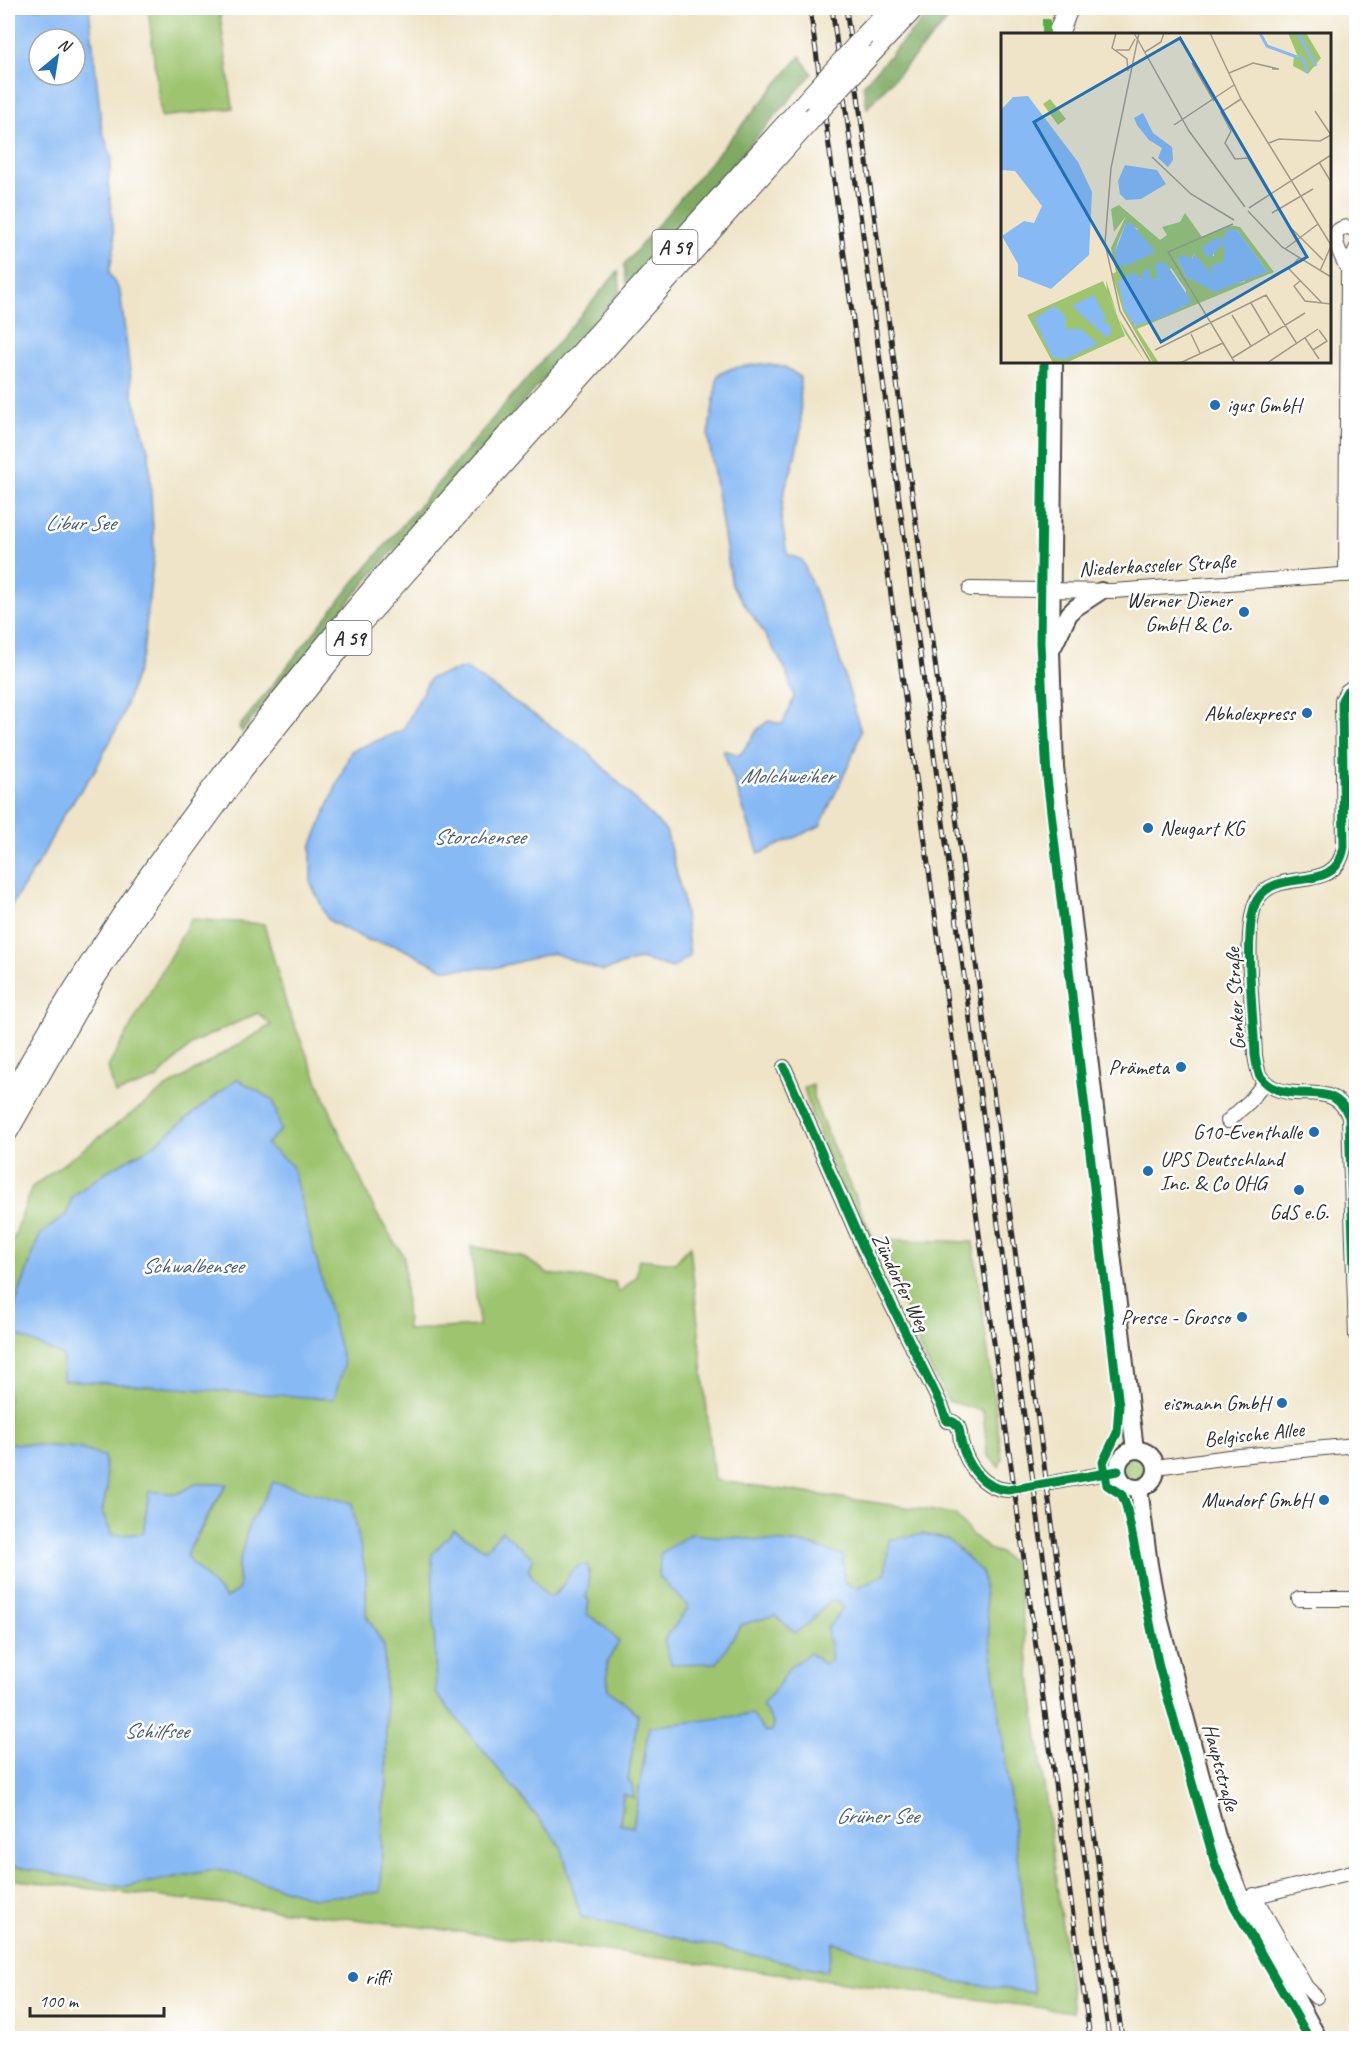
<svg xmlns="http://www.w3.org/2000/svg" width="1364" height="2046" font-family="Caveat,sans-serif">
<style>
.green{fill:#9ec46f;stroke:#64784d;stroke-width:1.5;fill-rule:evenodd}
.forest{fill:#7eaa62;stroke:#546a46;stroke-width:1.5}
.water{fill:#87b9f4;stroke:#597290;stroke-width:1.5;fill-rule:evenodd}
.lines{fill:none;stroke-linecap:round;stroke-linejoin:round}
.minor-tunnel{stroke:#c8bfa9;stroke-width:14;stroke-dasharray:14 7;stroke-linecap:butt}
.minor-casing{stroke:#484743;stroke-width:16}
.major-casing{stroke:#484743;stroke-width:20}
.highway-casing{stroke:#484743;stroke-width:22}
.minor{stroke:#fff;stroke-width:14}
.major{stroke:#fff;stroke-width:16}
.highway{stroke:#fff;stroke-width:20}
.rail-casing{stroke:#2b2b2b;stroke-width:5}
.rail{stroke:#fff;stroke-width:3;stroke-dasharray:9;stroke-linecap:butt}
.highway-bridge-casing{stroke:#484743;stroke-width:22;stroke-linecap:butt}
.highway-bridge{stroke:#fff;stroke-width:20}
.quiet{stroke:#54ab44;stroke-width:8;stroke-dasharray:15 8;stroke-linecap:butt}
.cycleway-casing{stroke:#fff;stroke-width:13}
.cycleway{stroke:#00873e;stroke-width:9}
.poi-dot{fill:#1f6fb2;stroke:#fff;stroke-width:2}
.labels{text-anchor:middle;stroke-width:5;stroke-linejoin:round;paint-order:stroke}
.shield{fill:#fff;stroke:#6b6b6b;stroke-width:1.5}
.shield-label{font-size:20px;font-weight:bold;fill:#2b2b2b}
.poi-label{font-size:21px;fill:#2b2b2b;stroke:#fff;text-anchor:end}
.street-label{font-size:21px;fill:#2b2b2b;stroke:#fff}
.water-label{font-size:22px;font-style:italic;fill:#4b5d71;stroke:#fff}
.inset-river{fill:none;stroke:#87b9f4;stroke-width:3}
.inset-road{fill:none;stroke:#a19a89;stroke-width:1.5}
.view{fill:#1f6fb2;fill-opacity:0.15;stroke:#1f6fb2;stroke-width:3}
.inset-edge{fill:none;stroke:#2b2b2b;stroke-width:3}
</style>
<rect width="100%" height="100%" fill="#fff"/>
<filter id="ink" filterUnits="userSpaceOnUse"><feTurbulence type="fractalNoise" baseFrequency=".0167" numOctaves="2"/><feDisplacementMap in="SourceGraphic" scale="12" xChannelSelector="R" yChannelSelector="G"/><feConvolveMatrix kernelMatrix="1 2 1 2 8 2 1 2 1" color-interpolation-filters="sRGB"/></filter>
<filter id="wash" filterUnits="userSpaceOnUse"><feTurbulence type="fractalNoise" baseFrequency=".008" numOctaves="4" result="noise"/><feDisplacementMap in="SourceGraphic" scale="24" xChannelSelector="R" yChannelSelector="G"/><feGaussianBlur stdDeviation="1.35" result="paint"/><feColorMatrix in="noise" values="0 0 0 0 0 0 0 0 0 0 0 0 0 0 0 0 0 1.4 0 .05"/><feComposite in="paint" operator="in"/></filter>
<g filter="url(#wash)">
<rect width="100%" height="100%" fill="#efe4c8"/>
<g class="green">
<path d="M 148,8 L 219,8 L 233,108 L 161,117 Z"/>
<path d="M 191,919 L 264,924 L 287,1007 L 341,1137 L 376,1213 L 404,1257 L 407,1330 L 479,1326 L 471,1246 L 521,1256 L 549,1274 L 615,1282 L 618,1293 L 636,1277 L 639,1259 L 675,1263 L 690,1246 L 714,1480 L 955,1514 L 971,1534 L 989,1549 L 1000,1553 L 1016,1566 L 1073,2012 L 423,1927 L 8,1879 L 8,1865 L 123,1887 L 219,1869 L 314,1898 L 383,1807 L 387,1785 L 384,1646 L 366,1615 L 366,1575 L 238,1567 L 239,1589 L 226,1599 L 186,1556 L 227,1484 L 196,1484 L 177,1494 L 149,1492 L 143,1534 L 112,1535 L 102,1512 L 107,1488 L 77,1448 L 8,1443 L 8,1331 L 63,1356 L 63,1379 L 292,1166 L 265,1144 L 237,1079 L 151,1147 L 107,1171 L 72,1197 L 67,1214 L 40,1235 L 8,1325 L 8,1254 L 32,1187 L 169,1086 L 271,1025 L 258,1013 L 194,1042 L 156,1079 L 115,1094 L 108,1067 ZM 454,1530 L 485,1550 L 528,1570 L 547,1597 L 552,1596 L 563,1585 L 590,1570 L 586,1597 L 589,1601 L 587,1614 L 604,1626 L 608,1690 L 638,1714 L 628,1779 L 634,1798 L 623,1794 L 620,1825 L 633,1827 L 649,1727 L 772,1731 L 779,1684 L 789,1668 L 810,1654 L 824,1664 L 831,1660 L 832,1650 L 828,1640 L 843,1608 L 837,1600 L 830,1601 L 811,1621 L 775,1615 L 740,1625 L 717,1663 L 664,1640 L 689,1607 L 659,1577 L 844,1582 L 857,1588 L 886,1574 L 993,1665 L 1034,1992 L 952,1981 L 833,1942 L 827,1971 L 581,1917 L 561,1846 L 436,1693 Z"/>
<path d="M 813,1085 L 813,1097 C 831,1146 853,1192 874,1239 L 973,1242 L 1002,1458 L 999,1467 L 987,1454 L 983,1411 L 948,1401 L 919,1347 L 914,1327 L 875,1244 L 866,1237 L 830,1160 L 811,1113 L 804,1088 Z"/>
<circle cx="1137" cy="1469" r="13"/>
</g>
<g class="forest">
<path d="M 933,8 L 959,8 L 867,108 L 863,85 Z"/>
<path d="M 800,56 L 812,74 L 627,285 L 624,265 Z"/>
<path d="M 618,271 L 621,291 L 358,591 L 242,732 L 239,727 L 354,582 Z"/>
</g>
<g class="water">
<path d="M 8,8 L 89,8 L 102,130 L 112,158 L 108,182 L 115,243 L 109,273 L 120,291 L 133,396 L 149,453 L 154,552 L 143,653 L 120,722 L 95,770 L 62,817 L 42,857 L 8,911 ZM 39,39 L 75,39 L 75,75 L 39,75 Z"/>
<path d="M 761,364 L 785,367 L 800,377 L 801,429 L 793,465 L 784,491 L 781,516 L 787,554 L 802,560 L 834,640 L 861,732 L 851,760 L 820,826 L 759,854 L 723,750 L 740,755 L 758,729 L 768,721 L 783,724 L 794,697 L 785,668 L 759,625 L 732,586 L 708,436 L 718,375 L 732,368 Z"/>
<path d="M 465,668 L 586,750 L 666,831 L 683,899 L 690,956 L 673,968 L 640,959 L 603,971 L 553,953 L 494,968 L 443,969 L 397,946 L 367,940 L 328,920 L 311,883 L 311,847 L 351,751 L 403,730 L 430,678 Z"/>
<path d="M 237,1079 L 273,1100 L 281,1130 L 266,1144 L 292,1166 L 344,1365 L 334,1399 L 63,1380 L 63,1356 L 8,1331 L 8,1325 L 40,1235 L 67,1214 L 72,1197 L 107,1171 L 151,1147 Z"/>
<path d="M 8,1443 L 77,1448 L 104,1456 L 107,1488 L 102,1512 L 112,1535 L 143,1534 L 149,1491 L 177,1494 L 196,1484 L 227,1484 L 206,1518 L 186,1556 L 226,1599 L 239,1589 L 238,1567 L 249,1524 L 273,1482 L 352,1503 L 366,1575 L 366,1615 L 384,1646 L 387,1785 L 383,1807 L 381,1892 L 314,1898 L 219,1869 L 123,1887 L 8,1865 Z"/>
<path d="M 454,1530 L 485,1550 L 502,1531 L 533,1558 L 528,1570 L 547,1597 C 568,1595 564,1562 588,1565 L 589,1586 L 586,1597 L 589,1601 L 587,1614 L 604,1626 L 619,1642 L 607,1662 L 608,1690 L 638,1714 L 628,1779 L 632,1785 L 634,1798 L 623,1794 L 620,1824 L 633,1827 L 649,1727 L 752,1714 L 765,1732 L 772,1731 L 774,1724 L 762,1705 L 779,1684 L 789,1668 L 810,1653 L 824,1664 L 831,1660 C 832,1649 828,1639 827,1629 L 843,1608 L 837,1600 L 830,1601 L 811,1621 L 795,1633 L 775,1615 L 741,1625 L 717,1663 L 671,1664 L 664,1640 L 689,1607 L 659,1577 L 660,1554 L 690,1534 L 806,1544 L 843,1555 L 844,1582 L 857,1588 L 885,1574 L 889,1540 L 924,1534 L 948,1540 L 982,1572 L 1034,1993 L 952,1981 L 833,1942 L 827,1971 L 581,1917 L 561,1846 L 436,1693 L 432,1554 Z"/>
</g>
</g>
<g filter="url(#ink)">
<g class="lines">
<path class="minor-tunnel" d="M 1008,1490 L 1051,1483"/>
<g class="minor-casing">
<g id="minor">
<path d="M 1348,270 C 1344,261 1326,232 1343,228 C 1348,226 1352,228 1356,231"/>
<path d="M 1346,575 L 1348,270 L 1356,249"/>
<path d="M 970,589 L 1113,591 L 1356,574"/>
<path d="M 1356,685 L 1347,691 L 1342,700 L 1344,847 C 1336,897 1277,865 1257,900 C 1242,927 1254,1021 1255,1055 C 1256,1061 1257,1068 1259,1074 C 1262,1080 1267,1084 1272,1087 C 1300,1102 1335,1080 1349,1117 L 1356,1336"/>
<path d="M 784,1067 L 862,1245 L 942,1407 L 947,1421 C 951,1421 953,1421 956,1424 C 961,1429 960,1436 961,1442 C 967,1465 983,1489 1008,1490"/>
<path d="M 1228,1121 L 1250,1101 L 1265,1082"/>
<path d="M 1156,1467 L 1229,1457 L 1356,1445"/>
<path d="M 1051,1483 L 1118,1471"/>
<path d="M 1299,1599 L 1356,1599"/>
<path d="M 1254,1895 L 1306,1987 L 1316,1997"/>
<path d="M 1248,1898 L 1356,1871"/>
</g>
</g>
<g class="major-casing">
<g id="major">
<path d="M 1054,362 L 1051,651 L 1055,767 L 1135,1450"/>
<path d="M 1054,645 L 1069,614 L 1075,608 L 1101,591"/>
<circle cx="1137" cy="1469" r="19"/>
<path d="M 1139,1488 L 1149,1565 L 1159,1618 L 1217,1837 L 1242,1900 L 1318,2038"/>
</g>
</g>
<g class="highway-casing">
<g id="highway">
<path d="M 1058,34 L 1068,8"/>
<path d="M 865,36 L 891,8"/>
<path d="M 868,57 L 914,8"/>
<path d="M 8,1101 C 152,839 343,617 542,396 C 632,297 721,197 810,97"/>
<path d="M 8,1131 L 95,978 L 138,913 L 242,770 L 355,630 L 813,117"/>
</g>
</g>
<use href="#minor" class="minor"/>
<use href="#major" class="major"/>
<use href="#highway" class="highway"/>
<g class="rail-casing">
<g id="rail">
<path d="M 810,8 L 1090,2038"/>
<path d="M 832,8 L 1109,2038"/>
<path d="M 846,8 L 1122,2038"/>
</g>
</g>
<use href="#rail" class="rail"/>
<g class="highway-bridge-casing">
<g id="highway-bridge">
<path d="M 810,97 L 865,36"/>
<path d="M 813,117 L 868,57"/>
</g>
</g>
<use href="#highway-bridge" class="highway-bridge"/>
<path class="quiet" d="M 1046,34 L 1046,8"/>
<g class="cycleway-casing">
<g id="cycleway">
<path d="M 1044,362 L 1040,643 L 1047,777 L 1119,1406 L 1117,1433 L 1103,1462 L 1107,1485 L 1122,1495 L 1126,1505 L 1159,1667 L 1216,1867 L 1233,1904 L 1309,2038"/>
<path d="M 1356,685 L 1347,691 L 1342,700 L 1344,847 C 1336,897 1277,865 1257,900 C 1242,927 1254,1021 1255,1055 C 1256,1061 1257,1068 1259,1074 C 1262,1080 1267,1084 1272,1087 C 1300,1102 1335,1080 1349,1117 L 1356,1336"/>
<path d="M 784,1067 L 862,1245 L 942,1407 L 947,1421 C 951,1421 953,1421 956,1424 C 961,1429 960,1436 961,1442 C 967,1465 983,1489 1008,1490 L 1118,1471"/>
</g>
</g>
<use href="#cycleway" class="cycleway"/>
</g>
</g>
<g class="poi-dot">
<circle cx="1215" cy="405" r="6"/>
<circle cx="1244" cy="612" r="6"/>
<circle cx="1307" cy="713" r="6"/>
<circle cx="1148" cy="828" r="6"/>
<circle cx="1181" cy="1067" r="6"/>
<circle cx="1314" cy="1132" r="6"/>
<circle cx="1148" cy="1171" r="6"/>
<circle cx="1299" cy="1190" r="6"/>
<circle cx="1242" cy="1317" r="6"/>
<circle cx="1282" cy="1403" r="6"/>
<circle cx="1324" cy="1500" r="6"/>
<circle cx="353" cy="1977" r="6"/>
</g>
<g class="labels">
<g class="shield">
<rect x="652.5" y="230" width="45" height="34" rx="4.5"/>
<rect x="326.5" y="621" width="45" height="34" rx="4.5"/>
</g>
<g class="shield-label">
<text x="675" y="254">A 59</text>
<text x="349" y="645">A 59</text>
</g>
<g class="poi-label">
<text x="1227" y="412" text-anchor="start">igus GmbH</text>
<text x="1232" y="607">Werner Diener<tspan x="1232" dy="24">GmbH &amp; Co.</tspan></text>
<text x="1295" y="720">Abholexpress</text>
<text x="1160" y="835" text-anchor="start">Neugart KG</text>
<text x="1169" y="1074">Prämeta</text>
<text x="1302" y="1139">G10-Eventhalle</text>
<text x="1160" y="1166" text-anchor="start">UPS Deutschland<tspan x="1160" dy="24">Inc. &amp; Co OHG</tspan></text>
<text x="1299" y="1219" text-anchor="middle">GdS e.G.</text>
<text x="1230" y="1324">Presse - Grosso</text>
<text x="1270" y="1410">eismann GmbH</text>
<text x="1312" y="1507">Mundorf GmbH</text>
<text x="365" y="1984" text-anchor="start">riffi</text>
</g>
<g class="street-label">
<text transform="translate(1157 565) rotate(-3)" y="7">Niederkasseler Straße</text>
<text transform="translate(1235 999) rotate(-93)" y="7">Genker Straße</text>
<text transform="translate(901 1282) rotate(64)" y="7">Zündorfer Weg</text>
<text transform="translate(1254 1434) rotate(-6)" y="7">Belgische Allee</text>
<text transform="translate(1221 1767) rotate(75)" y="7">Hauptstraße</text>
</g>
<g class="water-label">
<text x="80" y="530">Libur See</text>
<text x="787" y="783">Molchweiher</text>
<text x="479" y="844">Storchensee</text>
<text x="192" y="1273">Schwalbensee</text>
<text x="156" y="1738">Schilfsee</text>
<text x="877" y="1823">Grüner See</text>
</g>
</g>
<g transform="translate(1001 33)">
<rect width="330" height="330" fill="#efe4c8"/>
<path d="M 287,0 L 305,0 L 320,25 L 307,41 L 292,33 L 293,23 L 297,24 ZM 49,66 L 65,86 L 57,92 L 42,71 ZM 118,172 L 159,207 L 166,202 L 161,194 L 179,189 L 184,180 L 201,204 L 229,192 L 239,194 L 273,239 L 136,296 L 158,330 L 152,330 L 122,278 L 111,241 L 115,239 L 110,215 L 125,183 L 113,199 L 110,176 ZM 125,190 L 137,196 L 114,219 L 117,208 ZM 236,197 L 267,239 L 243,246 L 244,249 L 207,252 L 185,244 L 176,225 L 190,227 L 193,221 L 214,246 L 223,227 L 223,209 L 213,218 L 213,223 L 206,219 ZM 149,235 L 149,245 L 156,247 L 170,235 L 185,257 L 184,273 L 134,293 L 119,254 L 143,245 ZM 105,247 L 117,284 L 145,330 L 124,300 L 108,262 L 124,303 L 65,330 L 52,330 L 26,282 L 102,248 L 106,257 Z" fill="#9ec46f" fill-rule="evenodd"/>
<path d="M 27,63 L 77,129 L 91,159 L 88,222 L 50,256 L 17,243 L 17,231 L 1,203 L 23,188 L 33,190 L 41,173 L 14,138 L 0,137 L 0,77 L 12,64 ZM 142,80 L 152,100 L 171,114 L 172,127 L 167,134 L 157,125 L 161,115 L 148,107 L 136,92 L 133,85 ZM 124,132 L 156,137 L 165,151 L 140,166 L 125,167 L 119,161 L 117,148 ZM 125,190 L 130,190 L 155,219 L 125,233 L 116,231 L 114,219 ZM 230,196 L 236,197 L 267,239 L 214,259 L 185,244 L 176,225 L 182,222 L 191,226 L 193,221 L 212,242 L 209,234 L 223,227 L 223,210 L 208,226 L 200,215 L 215,205 L 223,206 L 224,199 ZM 164,229 L 191,269 L 163,284 L 134,293 L 124,278 L 117,248 L 134,239 L 140,247 L 141,240 L 149,234 L 149,244 L 156,247 L 154,231 ZM 93,262 L 105,285 L 100,290 L 107,289 L 111,297 L 106,305 L 71,273 ZM 53,273 L 64,282 L 65,296 L 80,296 L 97,311 L 65,326 L 52,325 L 33,286 Z" fill="#87b9f4"/>
<path class="inset-river" d="M 259,0 L 266,13 L 296,24M 297,0 L 315,33M 297,24 L 302,26 L 306,40"/>
<path class="inset-road" d="M 115,0 L 111,15 L 126,26 L 127,38M 133,0 L 188,98 L 244,174M 138,0 L 110,135 L 104,210 L 119,278 L 150,330M 209,0 L 240,66 L 330,212M 115,17 L 128,17 L 134,6M 144,19 L 160,9 L 163,0M 191,30 L 213,68M 228,40 L 252,30 L 278,36 L 271,36M 240,66 L 220,79 L 230,98 L 224,110 L 234,126 L 247,125 L 268,160M 314,78 L 330,102M 173,92 L 233,52M 268,110 L 278,106 L 319,108 L 330,102M 151,124 L 190,161 L 233,187M 318,129 L 330,149M 248,175 L 330,122M 247,178 L 281,214 L 330,244M 271,180 L 312,156M 232,191 L 167,219 L 234,330M 291,196 L 322,227M 284,216 L 317,191M 298,225 L 288,236 L 321,270M 319,238 L 330,213M 299,248 L 293,253 L 304,268 L 330,271M 250,270 L 269,302M 231,282 L 250,313M 190,301 L 199,320M 304,305 L 318,326M 154,317 L 265,262 L 296,311M 312,317 L 326,308 L 318,297M 231,325 L 304,280M 179,330 L 222,310M 266,330 L 317,296"/>
<path class="view" d="M 179,5 L 306,224 L 160,309 L 33,89 Z"/>
<rect width="330" height="330" class="inset-edge"/>
</g>
<rect width="1364" height="2046" fill="none" stroke="#fff" stroke-width="30"/>
<g transform="translate(57 57) rotate(30)"><circle r="28" fill="#ffffff" stroke="#aaaaaa" stroke-width="1.5"/>
<path d="M0-4.5L10 22L0 15L-10 22Z" fill="#1f6fb2"/>
<text y="-9" font-size="16" font-weight="bold" text-anchor="middle" fill="#2b2b2b">N</text>
</g>
<path d="M30 2007v9h134v-9" fill="none" stroke="#2b2b2b" stroke-width="3"/>
<text x="39" y="2007" font-size="18" fill="#2b2b2b" stroke="#ffffff" stroke-width="4.5" paint-order="stroke">100 m</text>
</svg>
